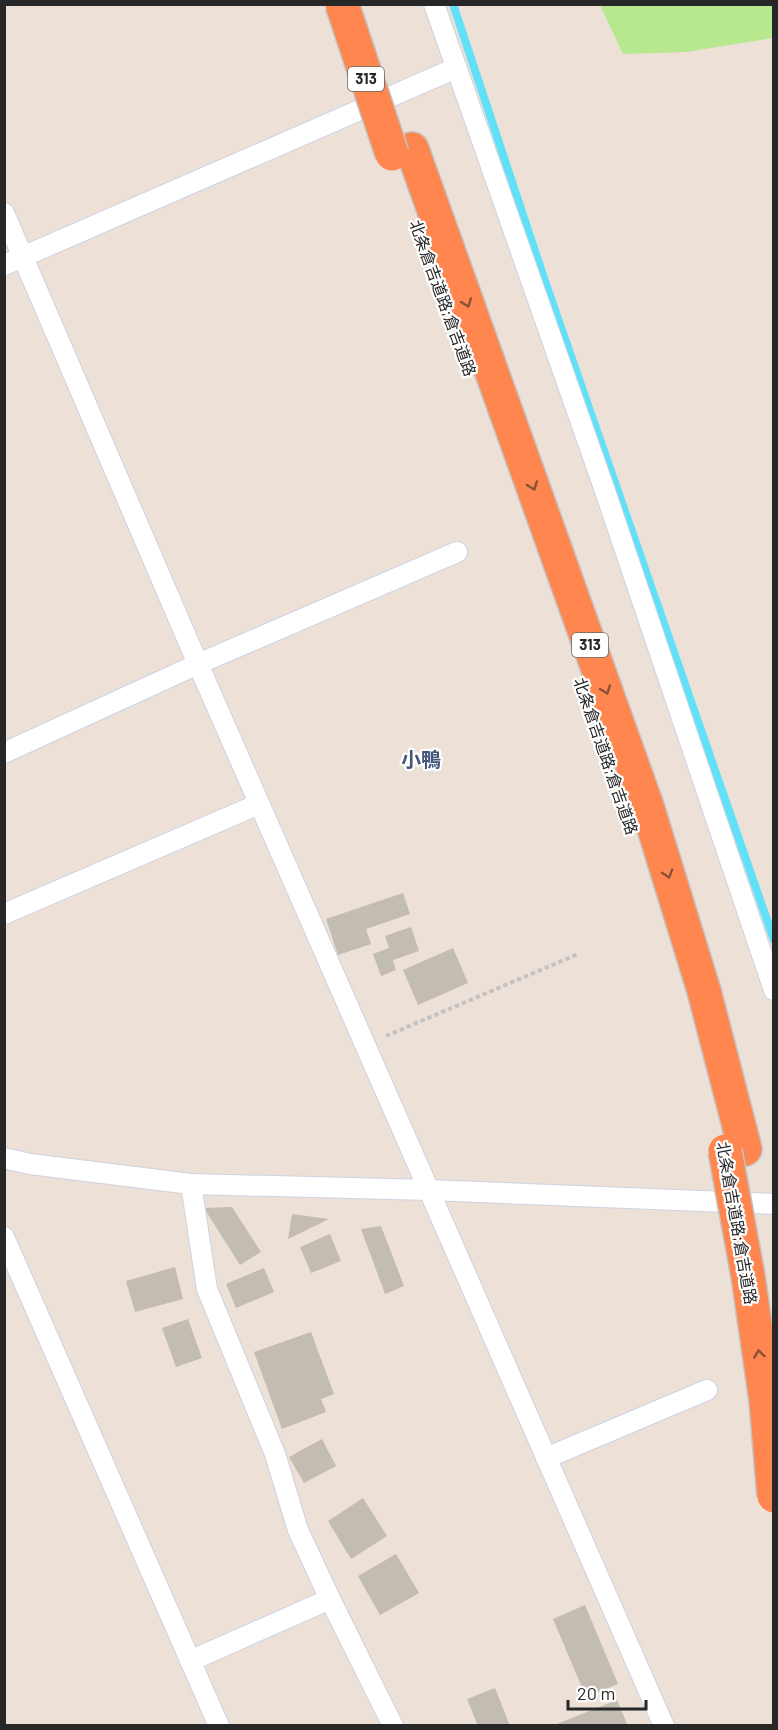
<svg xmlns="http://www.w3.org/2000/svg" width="778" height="1730" font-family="Barlow,'Noto Sans JP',sans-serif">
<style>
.green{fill:#b7e78f}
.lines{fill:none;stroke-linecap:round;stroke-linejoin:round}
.stream{stroke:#61e1f7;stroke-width:8}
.building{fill:#c2bcb3}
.minor-casing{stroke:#cdd3e2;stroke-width:22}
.motorway-casing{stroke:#c3c3c3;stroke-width:36}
.path{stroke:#c3c3c3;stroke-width:4;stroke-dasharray:4.5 3;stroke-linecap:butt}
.minor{stroke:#fff;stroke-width:20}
.motorway{stroke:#ff864f;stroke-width:33}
.motorway-bridge-casing{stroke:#c3c3c3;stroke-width:36;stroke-linecap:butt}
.motorway-bridge{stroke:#ff864f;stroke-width:33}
.oneway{stroke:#885239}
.labels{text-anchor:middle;stroke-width:4.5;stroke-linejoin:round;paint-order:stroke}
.shield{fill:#fff;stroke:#686868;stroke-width:1.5}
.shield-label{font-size:15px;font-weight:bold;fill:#272727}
.street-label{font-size:16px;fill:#272727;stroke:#fff}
.quarter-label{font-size:20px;font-weight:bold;fill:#45557b;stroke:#fff}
</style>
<rect width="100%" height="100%" fill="#ece0d7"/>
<path class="green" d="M 600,5 L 773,5 L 773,38 L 686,52 L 623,54 Z"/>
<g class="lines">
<path class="stream" d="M 453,4 L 547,287 L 774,940"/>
</g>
<g class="building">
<path d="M 403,893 L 410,914 L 366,929 L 371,944 L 338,955 L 326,919 Z"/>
<path d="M 411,927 L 419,951 L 393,960 L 396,970 L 381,976 L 373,954 L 389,948 L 385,936 Z"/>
<path d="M 453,948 L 468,983 L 418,1005 L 403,970 Z"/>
<path d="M 232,1207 L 261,1252 L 240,1265 L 204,1208 Z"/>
<path d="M 292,1214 L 329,1219 L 288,1239 Z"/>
<path d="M 381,1226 L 404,1286 L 385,1294 L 361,1229 Z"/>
<path d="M 330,1234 L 341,1261 L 311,1273 L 300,1247 Z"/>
<path d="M 175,1267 L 183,1299 L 135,1312 L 126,1281 Z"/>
<path d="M 264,1268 L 274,1292 L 236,1308 L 226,1284 Z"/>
<path d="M 188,1319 L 202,1358 L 176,1367 L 162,1328 Z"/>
<path d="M 311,1332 L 334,1394 L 321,1399 L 326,1412 L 282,1429 L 254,1352 Z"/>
<path d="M 322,1439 L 336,1466 L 304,1483 L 289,1457 Z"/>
<path d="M 363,1498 L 387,1536 L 351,1559 L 328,1521 Z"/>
<path d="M 396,1554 L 419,1593 L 380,1615 L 358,1576 Z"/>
<path d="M 585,1605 L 618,1684 L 586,1697 L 553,1619 Z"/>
<path d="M 495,1688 L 510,1726 L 478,1726 L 467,1699 Z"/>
<path d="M 617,1700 L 628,1726 L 554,1726 L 554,1725 Z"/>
</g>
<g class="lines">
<g class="minor-casing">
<g id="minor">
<path d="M 434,4 L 604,488 L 774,990"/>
<path d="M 4,213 L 198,664 L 664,1726"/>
<path d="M 4,265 L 456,68"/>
<path d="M 4,753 L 198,664 L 457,552"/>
<path d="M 4,914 L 259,804"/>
<path d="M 4,1158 L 30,1164 L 191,1184 L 430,1190 L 774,1204"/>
<path d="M 191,1184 L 207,1289 L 275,1454 L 298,1530 L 330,1599 L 393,1726"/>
<path d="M 4,1237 L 219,1726"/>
<path d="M 546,1458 L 707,1390"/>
<path d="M 190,1661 L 330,1599"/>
</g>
</g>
<g class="motorway-casing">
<path id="motorway" d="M 412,149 L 647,806 L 704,991 L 745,1149"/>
</g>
<path class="path" d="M 386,1036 L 578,954"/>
<use href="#minor" class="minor"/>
<use href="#motorway" class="motorway"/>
<g class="motorway-bridge-casing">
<g id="motorway-bridge">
<path d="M 342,4 L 392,154"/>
<path d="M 725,1151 L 748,1276 L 766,1401 L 774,1496"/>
</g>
</g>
<use href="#motorway-bridge" class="motorway-bridge"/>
</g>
<defs><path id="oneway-chevron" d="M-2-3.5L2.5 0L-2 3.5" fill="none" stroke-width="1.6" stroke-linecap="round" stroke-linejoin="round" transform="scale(1.5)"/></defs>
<g class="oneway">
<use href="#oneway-chevron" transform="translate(467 303) rotate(70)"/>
<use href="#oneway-chevron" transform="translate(533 486) rotate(70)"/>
<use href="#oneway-chevron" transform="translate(606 690) rotate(70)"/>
<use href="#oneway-chevron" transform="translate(668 874) rotate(73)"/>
<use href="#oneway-chevron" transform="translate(759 1354) rotate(-98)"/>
</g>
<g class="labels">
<g class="shield">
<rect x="348" y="67" width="36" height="24" rx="4.5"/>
<rect x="572" y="633" width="36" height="24" rx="4.5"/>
</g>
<g class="shield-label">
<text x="366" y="84">313</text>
<text x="590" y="650">313</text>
</g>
<g class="street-label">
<text transform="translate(443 298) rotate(70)" y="6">北条倉吉道路;倉吉道路</text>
<text transform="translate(606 756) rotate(71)" y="6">北条倉吉道路;倉吉道路</text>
<text transform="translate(737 1223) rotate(80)" y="6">北条倉吉道路;倉吉道路</text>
</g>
<g class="quarter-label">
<text x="421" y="767">小鴨</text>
</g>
</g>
<rect width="778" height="1730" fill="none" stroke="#272727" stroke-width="12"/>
<path d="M568 1700v9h78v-9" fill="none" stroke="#272727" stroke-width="3"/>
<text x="577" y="1700" font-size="18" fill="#272727" stroke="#ffffff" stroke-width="4.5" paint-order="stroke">20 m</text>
</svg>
